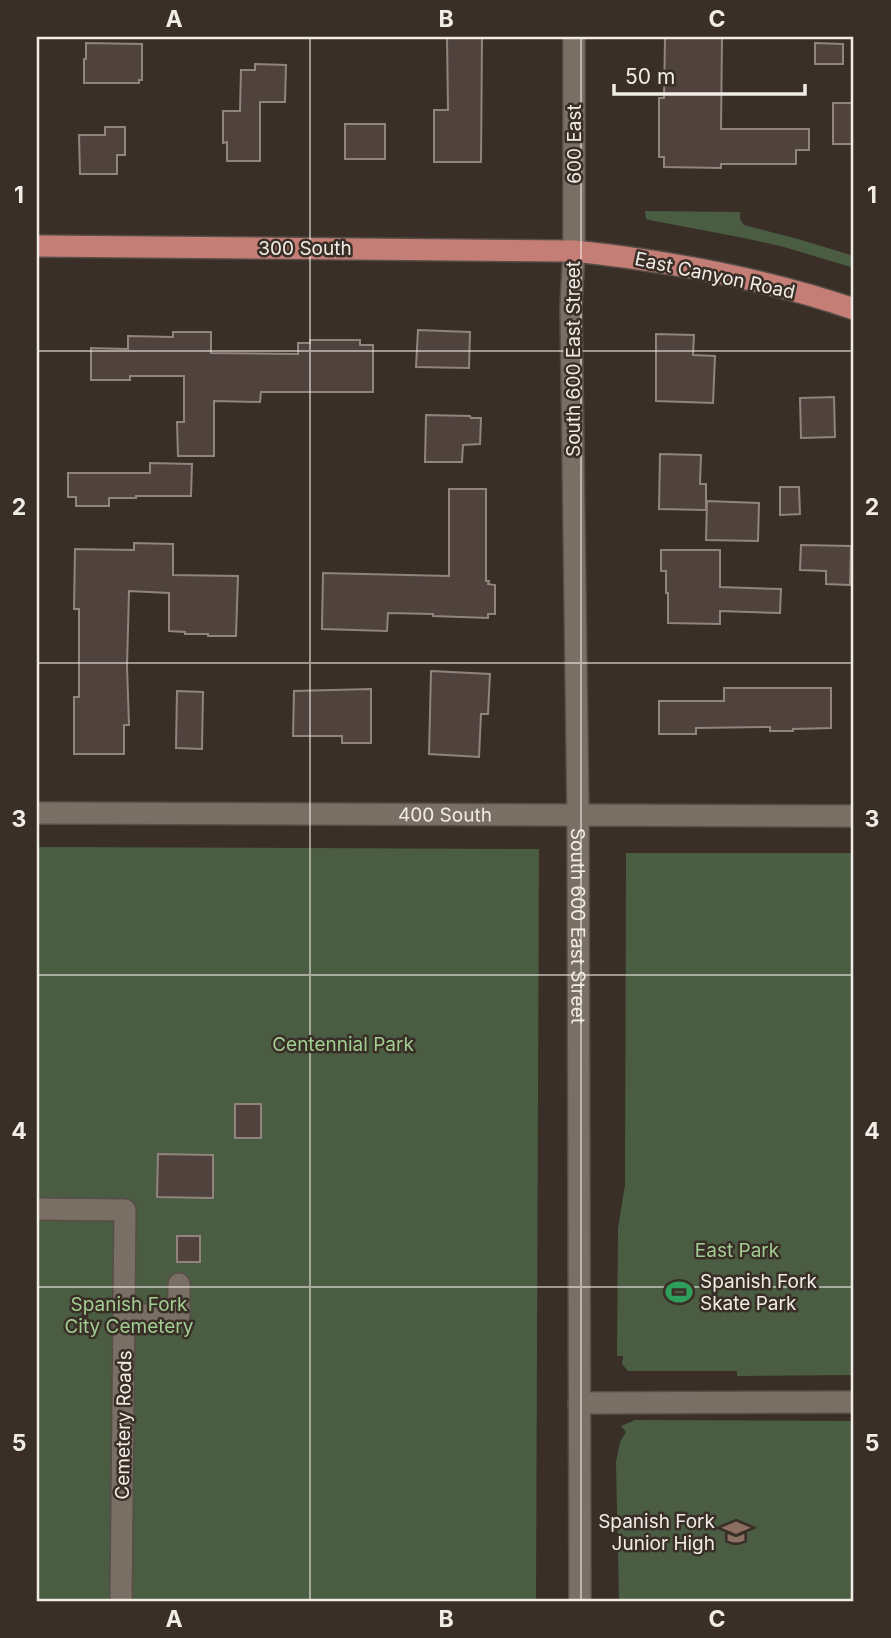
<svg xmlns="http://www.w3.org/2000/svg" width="891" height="1638" font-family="Inter,sans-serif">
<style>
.green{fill:#4a5d43}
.building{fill:#50433e;stroke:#91837d;stroke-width:2}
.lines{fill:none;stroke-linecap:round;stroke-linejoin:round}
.minor-casing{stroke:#574e47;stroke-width:24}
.major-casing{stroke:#574e47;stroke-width:24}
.minor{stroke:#796f65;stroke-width:21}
.major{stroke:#c57e76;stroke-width:21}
.grid{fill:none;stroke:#f2ece7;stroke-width:2;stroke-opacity:0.55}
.labels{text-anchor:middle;stroke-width:5;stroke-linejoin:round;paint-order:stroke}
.street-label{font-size:19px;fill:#f2ece7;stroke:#392f27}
.park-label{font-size:19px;fill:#a2cd92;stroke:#392f27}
.poi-label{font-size:19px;fill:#f2ece7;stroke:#392f27;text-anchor:start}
.neatline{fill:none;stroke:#f2ece7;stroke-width:2.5}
.grid-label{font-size:23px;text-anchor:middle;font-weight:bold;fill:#f2ece7}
</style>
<rect width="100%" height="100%" fill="#392f27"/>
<g class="green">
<path d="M 645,211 L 740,212 L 740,219 L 744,225 L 798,239 L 854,256 L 854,268 L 784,247 L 744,238 L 649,220 L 646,219 Z"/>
<path d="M 37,847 L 539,849 L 536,1601 L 37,1601 Z"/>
<path d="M 626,853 L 854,853 L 854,1375 L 737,1376 L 737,1371 L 628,1371 L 622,1364 L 623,1356 L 617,1356 L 618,1228 L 625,1185 Z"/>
<path d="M 635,1420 L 854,1421 L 854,1601 L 619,1601 L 616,1462 L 620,1442 L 626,1432 L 621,1426 Z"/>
</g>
<g class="building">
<path d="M 447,37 L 482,37 L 481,162 L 434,162 L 434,110 L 448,110 Z"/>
<path d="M 665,37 L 722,37 L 721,129 L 809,129 L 809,150 L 796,150 L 796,164 L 721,164 L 721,168 L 664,167 L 664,157 L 659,157 L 659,98 L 664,98 Z"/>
<path d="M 86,43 L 142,44 L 142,80 L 139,80 L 139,83 L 84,83 L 84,59 L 86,59 Z"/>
<path d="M 815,43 L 843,44 L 843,64 L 815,64 Z"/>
<path d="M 255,64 L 286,65 L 285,102 L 260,102 L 260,161 L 227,161 L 227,142 L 223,143 L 223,111 L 240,111 L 241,70 L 255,70 Z"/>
<rect x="833" y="103" width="21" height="41"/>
<rect x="345" y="124" width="40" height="35"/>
<path d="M 105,127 L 125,127 L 125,155 L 117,155 L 117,174 L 80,174 L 79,135 L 105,135 Z"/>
<path d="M 418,330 L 470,332 L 469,368 L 416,367 Z"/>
<path d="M 173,332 L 211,332 L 211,353 L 298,354 L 298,343 L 310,343 L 310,340 L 360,340 L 360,345 L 373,345 L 373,392 L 261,392 L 260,402 L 214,401 L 214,456 L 178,456 L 177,422 L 184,422 L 184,376 L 130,376 L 130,380 L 91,380 L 91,348 L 128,349 L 128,336 L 173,337 Z"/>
<path d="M 656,334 L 694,335 L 693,355 L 715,356 L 713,403 L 656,401 Z"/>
<path d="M 834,397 L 835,437 L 801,438 L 800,398 Z"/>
<path d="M 426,415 L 470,416 L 471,418 L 481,418 L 480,444 L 463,445 L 462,462 L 425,462 Z"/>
<path d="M 660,454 L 701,455 L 700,484 L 706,484 L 706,510 L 659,509 Z"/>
<path d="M 150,463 L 192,464 L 191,496 L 136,496 L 136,498 L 109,498 L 109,506 L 76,506 L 76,497 L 68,497 L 68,473 L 150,473 Z"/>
<path d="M 780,487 L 799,487 L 800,514 L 780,515 Z"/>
<path d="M 449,489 L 486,489 L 486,581 L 489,581 L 488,584 L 495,585 L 495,614 L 488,614 L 488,618 L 433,616 L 433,614 L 388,613 L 387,631 L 322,629 L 323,573 L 449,576 Z"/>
<path d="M 707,501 L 759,503 L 758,541 L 706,540 Z"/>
<path d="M 134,543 L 173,544 L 173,575 L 238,576 L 236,636 L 208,636 L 208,634 L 185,634 L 185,632 L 169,631 L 169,593 L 129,591 L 127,666 L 129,725 L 124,725 L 124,754 L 74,754 L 74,697 L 79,697 L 79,609 L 74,609 L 75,549 L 134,550 Z"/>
<path d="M 801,545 L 851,546 L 850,585 L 826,584 L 826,571 L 800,570 Z"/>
<path d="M 661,550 L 720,550 L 720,587 L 781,589 L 780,613 L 720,611 L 720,624 L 668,623 L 668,593 L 666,593 L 666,571 L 661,571 Z"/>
<path d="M 431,671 L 490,674 L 488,714 L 481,714 L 479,757 L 429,754 Z"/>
<path d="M 724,688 L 831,688 L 831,728 L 793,729 L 793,731 L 770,731 L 770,727 L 696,728 L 696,734 L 659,734 L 659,701 L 724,701 Z"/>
<path d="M 371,689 L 371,743 L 342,743 L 342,736 L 293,736 L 294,691 Z"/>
<path d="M 177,691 L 203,692 L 202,749 L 176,748 Z"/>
<rect x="235" y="1104" width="26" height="34"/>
<path d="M 158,1154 L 213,1155 L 213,1198 L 157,1197 Z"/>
<rect x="177" y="1236" width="23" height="26"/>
</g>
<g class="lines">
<g class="minor-casing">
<g id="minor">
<path id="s1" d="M 574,37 L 574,251 L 571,306 L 578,815 L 580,1601"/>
<path id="s2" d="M 37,813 L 854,816"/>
<path d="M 37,1209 L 125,1210 L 121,1601"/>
<path d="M 124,1315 L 179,1315 L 179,1284"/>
<path d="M 579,1403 L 854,1402"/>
</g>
</g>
<g class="major-casing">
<path id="major" d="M 37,246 L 574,251 C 669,261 763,278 854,309"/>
</g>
<use href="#minor" class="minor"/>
<use href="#major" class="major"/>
</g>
<path class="grid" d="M 310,37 L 310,1601M 581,37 L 581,1601M 37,351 L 854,351M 37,663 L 854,663M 37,975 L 854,975M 37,1287 L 854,1287"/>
<defs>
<g id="stadium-bare" transform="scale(2.1)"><path d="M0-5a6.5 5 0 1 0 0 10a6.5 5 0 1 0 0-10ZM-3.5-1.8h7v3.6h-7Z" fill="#2e9e5b" stroke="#392f27" stroke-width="2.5" paint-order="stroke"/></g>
<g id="school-bare" transform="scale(2.1)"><path d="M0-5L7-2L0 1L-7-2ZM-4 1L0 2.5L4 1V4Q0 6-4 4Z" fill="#8d6e63" stroke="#392f27" stroke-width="2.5" paint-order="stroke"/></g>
</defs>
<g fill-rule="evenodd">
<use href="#stadium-bare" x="679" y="1292"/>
<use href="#school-bare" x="736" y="1532"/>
</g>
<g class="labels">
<g class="street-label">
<text transform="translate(574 144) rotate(-90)" y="7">600 East</text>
<text x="305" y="255">300 South</text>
<text transform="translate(715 275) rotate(12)" y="7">East Canyon Road</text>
<text transform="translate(573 359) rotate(-90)" y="7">South 600 East Street</text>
<text dy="7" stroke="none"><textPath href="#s2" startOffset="408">400 South</textPath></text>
<text dy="7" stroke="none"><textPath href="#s1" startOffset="889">South 600 East Street</textPath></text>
<text transform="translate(123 1425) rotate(-89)" y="7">Cemetery Roads</text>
</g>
<g class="park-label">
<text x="343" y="1051">Centennial Park</text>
<text x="737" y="1257">East Park</text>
<text x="129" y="1311">Spanish Fork<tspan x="129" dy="22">City Cemetery</tspan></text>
</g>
<g class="poi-label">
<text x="700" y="1288">Spanish Fork<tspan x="700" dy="22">Skate Park</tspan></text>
<text x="715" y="1528" text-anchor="end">Spanish Fork<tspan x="715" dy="22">Junior High</tspan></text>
</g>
</g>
<rect width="891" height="1638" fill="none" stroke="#392f27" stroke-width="77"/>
<path d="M614 84v10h191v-10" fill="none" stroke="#f2ece7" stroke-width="3.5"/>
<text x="625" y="84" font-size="21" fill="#f2ece7" stroke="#392f27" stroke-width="5" paint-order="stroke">50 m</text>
<rect x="38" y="38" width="814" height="1562" class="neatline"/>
<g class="grid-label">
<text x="174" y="27">A</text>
<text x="446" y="27">B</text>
<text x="717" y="27">C</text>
<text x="19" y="203">1</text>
<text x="872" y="203">1</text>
<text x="19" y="515">2</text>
<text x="872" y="515">2</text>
<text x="19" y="827">3</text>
<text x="872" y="827">3</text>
<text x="19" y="1139">4</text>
<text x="872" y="1139">4</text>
<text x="19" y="1451">5</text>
<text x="872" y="1451">5</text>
<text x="174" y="1627">A</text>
<text x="446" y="1627">B</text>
<text x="717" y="1627">C</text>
</g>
</svg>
